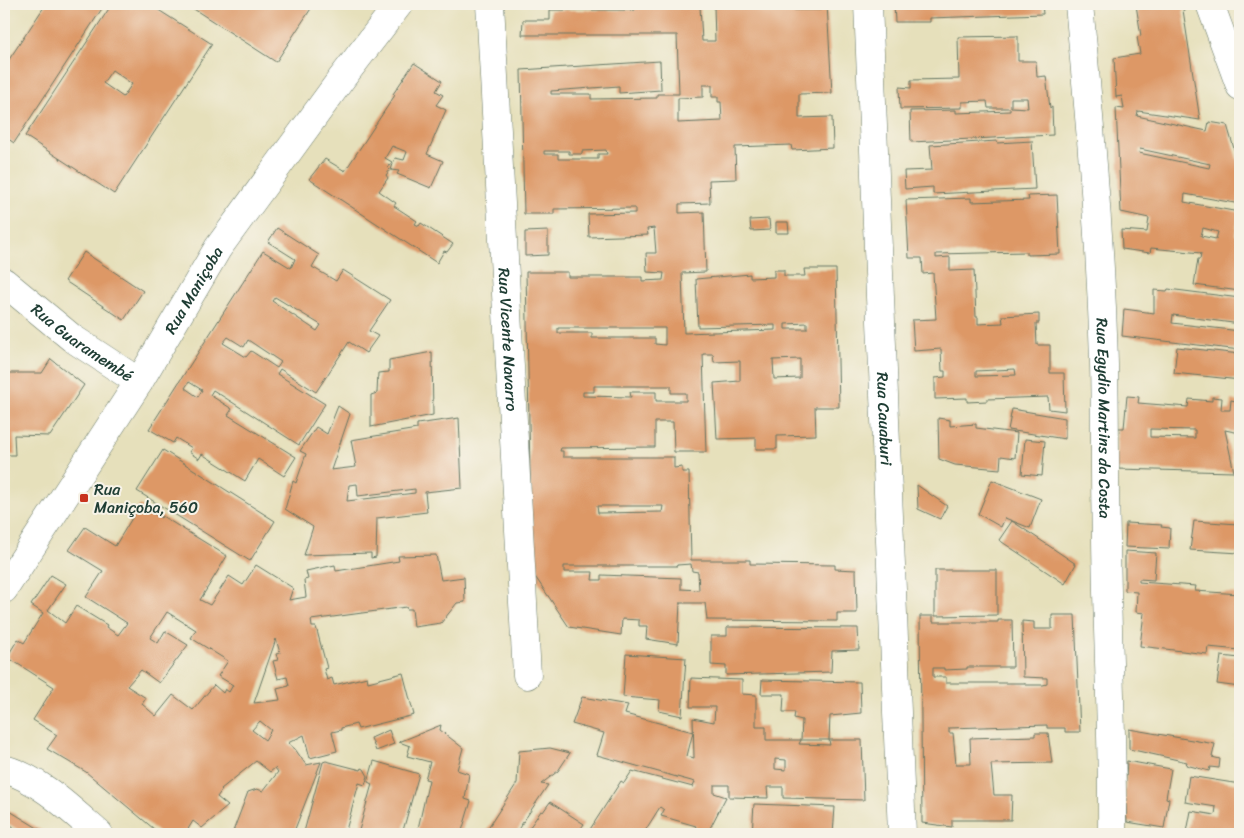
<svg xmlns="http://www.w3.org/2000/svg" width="1244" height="838" font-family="Sriracha,sans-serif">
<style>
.building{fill:#dd9866;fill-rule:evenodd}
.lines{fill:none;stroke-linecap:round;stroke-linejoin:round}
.minor-casing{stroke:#657663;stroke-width:29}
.minor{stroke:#fff;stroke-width:28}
.poi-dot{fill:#c8321e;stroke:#f7f3e8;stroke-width:2}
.labels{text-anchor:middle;stroke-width:4;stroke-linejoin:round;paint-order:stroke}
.street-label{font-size:16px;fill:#1f3d34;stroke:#f7f3e8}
.poi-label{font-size:16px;fill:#1f3d34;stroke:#f7f3e8;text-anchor:start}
</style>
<rect width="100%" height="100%" fill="#f7f3e8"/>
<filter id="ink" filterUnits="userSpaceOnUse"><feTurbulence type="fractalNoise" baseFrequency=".02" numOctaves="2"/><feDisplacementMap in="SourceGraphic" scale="10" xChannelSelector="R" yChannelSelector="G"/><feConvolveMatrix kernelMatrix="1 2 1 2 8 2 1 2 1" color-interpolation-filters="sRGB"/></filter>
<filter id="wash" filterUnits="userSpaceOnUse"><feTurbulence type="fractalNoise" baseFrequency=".0096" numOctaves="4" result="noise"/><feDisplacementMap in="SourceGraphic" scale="20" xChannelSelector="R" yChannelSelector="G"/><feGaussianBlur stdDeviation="1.12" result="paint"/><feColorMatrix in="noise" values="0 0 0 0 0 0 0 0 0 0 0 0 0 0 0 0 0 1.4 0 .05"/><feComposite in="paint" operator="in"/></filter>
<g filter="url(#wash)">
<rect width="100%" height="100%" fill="#e6e0bb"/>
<g id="blocks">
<g class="building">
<path d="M 46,4 L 105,4 L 14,143 L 4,136 L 4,67 Z"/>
<path d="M 112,4 L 149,4 L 212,44 L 114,194 L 25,136 ZM 112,70 L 132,84 L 123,97 L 103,83 Z"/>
<path d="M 186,4 L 314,4 L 276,62 Z"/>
<path d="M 635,4 L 695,4 L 695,7 L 700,6 L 702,41 L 715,41 L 714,6 L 718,6 L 718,4 L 795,4 L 794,10 L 821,10 L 821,4 L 827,4 L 832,93 L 799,94 L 799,118 L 832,117 L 833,148 L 792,150 L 791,145 L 735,147 L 736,179 L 709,180 L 710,203 L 679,204 L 679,213 L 704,212 L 706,272 L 682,273 L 684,333 L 775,330 L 775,325 L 698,327 L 696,279 L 750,274 L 750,278 L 774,277 L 774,270 L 784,270 L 784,276 L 805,276 L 804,269 L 836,269 L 839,407 L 815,407 L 816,435 L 777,436 L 777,449 L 756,449 L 756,438 L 717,439 L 714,383 L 740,381 L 740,361 L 714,362 L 713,354 L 703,354 L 706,452 L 674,452 L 673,422 L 655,422 L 655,447 L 561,448 L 560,451 L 563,451 L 563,457 L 674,457 L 674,468 L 682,467 L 682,472 L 689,472 L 691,560 L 750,560 L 750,564 L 835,565 L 835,569 L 856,570 L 857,613 L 837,613 L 837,621 L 707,620 L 705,603 L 680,603 L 678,644 L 646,639 L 647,626 L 639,626 L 639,620 L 622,619 L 621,635 L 569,627 L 532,572 L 526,272 L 568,272 L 568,277 L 642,277 L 642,281 L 663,280 L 664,273 L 647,272 L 646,253 L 656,253 L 654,228 L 647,229 L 648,235 L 589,237 L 588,214 L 635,213 L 635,208 L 554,209 L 554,214 L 524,214 L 521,70 L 660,61 L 661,90 L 619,93 L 619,86 L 551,91 L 551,94 L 591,94 L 591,99 L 657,98 L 657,94 L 679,94 L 677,35 L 522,35 L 523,20 L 550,20 L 550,10 L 635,10 ZM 703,85 L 712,85 L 712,97 L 718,97 L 718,102 L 721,102 L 722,121 L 678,123 L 678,98 L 703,97 ZM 606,150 L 607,154 L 598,154 L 598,159 L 558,159 L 558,154 L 544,154 L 544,151 L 569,151 L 569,154 L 582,154 L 582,151 ZM 807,323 L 807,329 L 785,329 L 785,324 ZM 558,328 L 665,328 L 665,345 L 655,344 L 655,338 L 592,338 L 592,333 L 558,333 ZM 800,359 L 800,378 L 774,379 L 773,360 ZM 594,386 L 671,386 L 671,393 L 686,393 L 686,401 L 656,401 L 656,392 L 630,392 L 631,397 L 583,396 L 583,392 L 594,392 ZM 597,506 L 663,506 L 662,512 L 598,513 ZM 691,564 L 692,571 L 698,572 L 699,590 L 681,589 L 681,578 L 601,575 L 601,580 L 592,580 L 593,572 L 564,572 L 564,566 L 677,566 L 677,565 Z"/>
<path d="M 894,4 L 1042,4 L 1043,14 L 930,18 L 930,22 L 895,22 Z"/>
<path d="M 1140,4 L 1189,4 L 1190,9 L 1183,10 L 1200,120 L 1138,111 L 1137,116 L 1207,131 L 1209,122 L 1227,125 L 1240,169 L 1240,204 L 1185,194 L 1184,202 L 1239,212 L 1235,235 L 1240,236 L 1240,291 L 1194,285 L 1198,259 L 1200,259 L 1201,253 L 1151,248 L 1150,253 L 1122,249 L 1121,230 L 1147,232 L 1149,218 L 1121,212 L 1116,108 L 1124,109 L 1122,96 L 1116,97 L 1114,58 L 1140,54 L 1137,37 L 1141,36 L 1136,5 ZM 1140,149 L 1210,164 L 1209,168 L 1139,153 ZM 1203,228 L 1218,232 L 1216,239 L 1201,236 Z"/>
<path d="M 1018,36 L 1018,61 L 1036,61 L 1037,77 L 1046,76 L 1050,108 L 1052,107 L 1053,135 L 911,142 L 910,111 L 956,110 L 956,113 L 1010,111 L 1010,108 L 988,108 L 987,101 L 962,102 L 962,108 L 900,109 L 899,87 L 911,88 L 911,80 L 959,79 L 958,37 ZM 1011,98 L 1027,98 L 1028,108 L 1011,107 Z"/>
<path d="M 414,63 L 442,81 L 436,91 L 443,95 L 436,105 L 446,110 L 427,154 L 443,161 L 431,188 L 397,174 L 399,171 L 391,170 L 395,158 L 404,160 L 407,152 L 392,146 L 385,158 L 392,162 L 388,168 L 390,170 L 386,175 L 388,178 L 379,191 L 396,203 L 394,206 L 417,221 L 415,224 L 419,226 L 421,223 L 453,244 L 447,252 L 444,251 L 437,263 L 309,179 L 325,159 L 345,171 L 395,95 L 393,94 Z"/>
<path d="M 997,141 L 997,143 L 1032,141 L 1035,189 L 933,194 L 933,187 L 905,189 L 904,171 L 932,170 L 930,145 Z"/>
<path d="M 1057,195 L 1060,254 L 1027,255 L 1027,252 L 936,254 L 936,258 L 950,257 L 950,271 L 974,270 L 976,317 L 978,317 L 978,324 L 1003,323 L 1002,316 L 1039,314 L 1039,323 L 1036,323 L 1037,345 L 1050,345 L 1050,373 L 1064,373 L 1065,411 L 1049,409 L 1048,397 L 987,399 L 987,401 L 967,402 L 967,398 L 935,399 L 935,378 L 945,377 L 945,371 L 942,371 L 941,349 L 914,351 L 912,320 L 936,319 L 933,273 L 923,274 L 922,258 L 909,258 L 906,200 L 971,198 L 971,202 L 1029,200 L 1028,196 ZM 1015,369 L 1016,375 L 976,376 L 976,371 Z"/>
<path d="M 769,219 L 770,230 L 751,231 L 750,220 Z"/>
<path d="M 776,222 L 788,222 L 789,233 L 776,233 Z"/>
<path d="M 277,228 L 319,255 L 312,267 L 336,281 L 343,270 L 390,300 L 369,331 L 378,336 L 366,353 L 349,342 L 316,392 L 280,369 L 277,374 L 325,404 L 299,445 L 213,390 L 210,395 L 232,409 L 228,415 L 296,457 L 284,476 L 258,459 L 245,481 L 202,454 L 199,459 L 189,452 L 192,448 L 176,438 L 173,443 L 149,429 L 263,251 L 291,268 L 295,259 L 268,242 ZM 275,297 L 321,325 L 317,331 L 272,301 ZM 228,337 L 244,347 L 248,340 L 281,362 L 277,368 L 251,351 L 246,357 L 223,343 ZM 189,382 L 202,390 L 198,397 L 185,388 Z"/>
<path d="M 548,231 L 548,255 L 525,256 L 525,232 Z"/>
<path d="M 84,252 L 143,291 L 124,320 L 65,281 Z"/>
<path d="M 1168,289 L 1240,298 L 1240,324 L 1173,315 L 1172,323 L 1240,331 L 1240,350 L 1122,336 L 1124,309 L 1154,313 L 1154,290 L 1167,291 Z"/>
<path d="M 1177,347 L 1240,354 L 1240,380 L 1174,373 Z"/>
<path d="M 432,352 L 433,415 L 371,427 L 371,395 L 377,393 L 378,373 L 389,372 L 389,360 Z"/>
<path d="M 51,359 L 84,385 L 50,436 L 14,435 L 15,455 L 4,455 L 4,373 L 42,373 Z"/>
<path d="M 1127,396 L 1139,397 L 1138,403 L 1188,407 L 1189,399 L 1212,401 L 1212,397 L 1222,398 L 1221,410 L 1230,410 L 1231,400 L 1240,402 L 1240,433 L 1225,430 L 1234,472 L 1116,469 L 1117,428 L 1124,428 ZM 1150,429 L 1195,430 L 1195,438 L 1150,437 Z"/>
<path d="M 338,406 L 350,414 L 331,470 L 356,467 L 351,440 L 417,429 L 417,424 L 459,418 L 462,488 L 425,492 L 427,512 L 377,518 L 376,557 L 371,558 L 371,553 L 304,555 L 313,527 L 285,509 L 293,481 L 296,483 L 306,454 L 300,451 L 316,427 L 327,434 ZM 357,484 L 358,496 L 415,489 L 415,493 L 347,501 L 349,485 Z"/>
<path d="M 1012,409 L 1065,418 L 1065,439 L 1008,430 Z"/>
<path d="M 938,418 L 950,420 L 950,426 L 976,424 L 976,428 L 1017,433 L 1015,458 L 1001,456 L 1000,469 L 955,465 L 939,459 Z"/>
<path d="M 1025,439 L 1045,441 L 1042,476 L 1022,474 Z"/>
<path d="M 163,450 L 275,521 L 250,561 L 137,491 Z"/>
<path d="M 1234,472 L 1240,473 L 1240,492 Z"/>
<path d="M 992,480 L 1041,499 L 1030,528 L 1005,518 L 1001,527 L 978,514 Z"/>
<path d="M 917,485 L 947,506 L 940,519 L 918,509 Z"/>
<path d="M 140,505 L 161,518 L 162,516 L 227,556 L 200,600 L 210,605 L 229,576 L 243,585 L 256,565 L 293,588 L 289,600 L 306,597 L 304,580 L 308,579 L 306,571 L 335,565 L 336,571 L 399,561 L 398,556 L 436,555 L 441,580 L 464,577 L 465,602 L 457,603 L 441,623 L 414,627 L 412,609 L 407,609 L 406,607 L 311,620 L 312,627 L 316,627 L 327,668 L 324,669 L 327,680 L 332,678 L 334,685 L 367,677 L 368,682 L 403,673 L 414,715 L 358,729 L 356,724 L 341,728 L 341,730 L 332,732 L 337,751 L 310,758 L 304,735 L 288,743 L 295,749 L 306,765 L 321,762 L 295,829 L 304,832 L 323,762 L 326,761 L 361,770 L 362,768 L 364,769 L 368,776 L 365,785 L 359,783 L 345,834 L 232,834 L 248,792 L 257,789 L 263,791 L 278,772 L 275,768 L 270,772 L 256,761 L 221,789 L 222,790 L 217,797 L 228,806 L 202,828 L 193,821 L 185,834 L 160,834 L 86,772 L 47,749 L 57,735 L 33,720 L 54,687 L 7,657 L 18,639 L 24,643 L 43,613 L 31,605 L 51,575 L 66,584 L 48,610 L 65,623 L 76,606 L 107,625 L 106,627 L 118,635 L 127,623 L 86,597 L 103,571 L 69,550 L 85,527 L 115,546 ZM 167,612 L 196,630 L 191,638 L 228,661 L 218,676 L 233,685 L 229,692 L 225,689 L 223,693 L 214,685 L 193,710 L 173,695 L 156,716 L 142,704 L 146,698 L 127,686 L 141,670 L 159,683 L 188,645 L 165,631 L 158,643 L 150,638 ZM 276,639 L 280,653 L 276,654 L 278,660 L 273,661 L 278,679 L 287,677 L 289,686 L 277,689 L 280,700 L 254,703 ZM 260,721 L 271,730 L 265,740 L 252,730 Z"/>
<path d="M 1236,515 L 1240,515 L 1240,553 L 1190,550 L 1194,521 L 1238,524 Z"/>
<path d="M 1012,521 L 1076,564 L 1065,584 L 999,540 Z"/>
<path d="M 1126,523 L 1162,525 L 1161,527 L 1170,528 L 1169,549 L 1125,547 Z"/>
<path d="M 1125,551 L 1156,553 L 1154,580 L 1139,579 L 1139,582 L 1196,586 L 1195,591 L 1240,594 L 1240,650 L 1208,647 L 1207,654 L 1140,646 L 1144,613 L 1136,612 L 1137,592 L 1125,591 Z"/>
<path d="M 935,570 L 997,570 L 997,615 L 935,616 Z"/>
<path d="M 1052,615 L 1075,615 L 1080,732 L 1065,732 L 1065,728 L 1047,728 L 1047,725 L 949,728 L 949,733 L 953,733 L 956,764 L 971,764 L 970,738 L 1035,736 L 1035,733 L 1048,733 L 1052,763 L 991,764 L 994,795 L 1012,795 L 1011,820 L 952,820 L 952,827 L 922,823 L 920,616 L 933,616 L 933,622 L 998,622 L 998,620 L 1012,620 L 1013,667 L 967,667 L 967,669 L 944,670 L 944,668 L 933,668 L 933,677 L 946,677 L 946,683 L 1025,683 L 1025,685 L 1043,685 L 1047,684 L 1047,678 L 1023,677 L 1022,621 L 1034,622 L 1034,629 L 1052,629 Z"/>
<path d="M 727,627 L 858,628 L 859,650 L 832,651 L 831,672 L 726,675 L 726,666 L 711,665 L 711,636 L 727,636 Z"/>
<path d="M 626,654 L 686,658 L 682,716 L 659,711 L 660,700 L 623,697 Z"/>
<path d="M 1221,656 L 1240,658 L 1240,687 L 1217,684 Z"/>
<path d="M 691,678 L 742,680 L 742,694 L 756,695 L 756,727 L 766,727 L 766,740 L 801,740 L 799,744 L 830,745 L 829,740 L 801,740 L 802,720 L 794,718 L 795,712 L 783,712 L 784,694 L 761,694 L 762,680 L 860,682 L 861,713 L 830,716 L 829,740 L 862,740 L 864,800 L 783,798 L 783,787 L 767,787 L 768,798 L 729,797 L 729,785 L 714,785 L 714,793 L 726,797 L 707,834 L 696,834 L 693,833 L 696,826 L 661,816 L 664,810 L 660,807 L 643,834 L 587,834 L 621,781 L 624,783 L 632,771 L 693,787 L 695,782 L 597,755 L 604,733 L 572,724 L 582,697 L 628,705 L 625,714 L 693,732 L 687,756 L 694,758 L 693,718 L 714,722 L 715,707 L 690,707 ZM 775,759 L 786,760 L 786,770 L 775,769 Z"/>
<path d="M 441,725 L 440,730 L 463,748 L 457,770 L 469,774 L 465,799 L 471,801 L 462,831 L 471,834 L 419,834 L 417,833 L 429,780 L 425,779 L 430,762 L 407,756 L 410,746 L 399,742 Z"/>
<path d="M 1129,729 L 1215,744 L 1212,757 L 1220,759 L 1219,768 L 1210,767 L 1209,771 L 1186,765 L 1187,762 L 1129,749 Z"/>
<path d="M 389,730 L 394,744 L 376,751 L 371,738 Z"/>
<path d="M 550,748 L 570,753 L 558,771 L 541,784 L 548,785 L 515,834 L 484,834 L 517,783 L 519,751 Z"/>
<path d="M 374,761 L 419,774 L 402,834 L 358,834 L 372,784 L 368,782 Z"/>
<path d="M 1127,761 L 1171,769 L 1166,798 L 1169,799 L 1164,828 L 1127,822 L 1125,792 Z"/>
<path d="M 1189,776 L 1240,784 L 1240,834 L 1201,834 L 1187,832 L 1191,811 L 1215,815 L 1216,807 L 1185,802 Z"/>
<path d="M 550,802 L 584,824 L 577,834 L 525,834 L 541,811 L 543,812 Z"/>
<path d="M 754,804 L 835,807 L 833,834 L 752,834 Z"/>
<path d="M 5,808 L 44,832 L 43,834 L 25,834 L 4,821 Z"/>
<path d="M 951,830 L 972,833 L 972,834 L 951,834 Z"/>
</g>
</g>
</g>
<g filter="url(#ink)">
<use href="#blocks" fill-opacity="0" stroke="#657663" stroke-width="1"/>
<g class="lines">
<g class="minor-casing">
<g id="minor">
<path id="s1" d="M 490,4 L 527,675"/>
<path id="s2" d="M 868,4 L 902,834"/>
<path id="s3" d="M 1079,4 C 1089,113 1099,223 1103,333 C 1106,401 1104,469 1106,538 C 1107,637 1113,735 1112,834"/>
<path d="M 1210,4 L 1240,86"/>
<path id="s4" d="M 4,282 L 72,338 L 139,382"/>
<path id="s5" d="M 4,589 L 139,382 L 218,248 L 342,78 L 399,4"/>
<path d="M 4,769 C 40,779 71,810 99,834"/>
</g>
</g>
<use href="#minor" class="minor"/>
</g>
</g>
<rect class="poi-dot" x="79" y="493" width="10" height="10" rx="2.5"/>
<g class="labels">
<g class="street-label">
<text dy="6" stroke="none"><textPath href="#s5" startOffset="354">Rua Maniçoba</textPath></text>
<text dy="6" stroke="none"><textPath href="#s1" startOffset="336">Rua Vicente Navarro</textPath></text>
<text dy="6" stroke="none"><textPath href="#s4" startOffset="99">Rua Guaramembé</textPath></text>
<text dy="6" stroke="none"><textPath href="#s2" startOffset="415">Rua Cauaburi</textPath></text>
<text dy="6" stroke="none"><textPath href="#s3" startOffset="415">Rua Egydio Martins da Costa</textPath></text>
</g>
<g class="poi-label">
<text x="94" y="495">Rua<tspan x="94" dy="18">Maniçoba, 560</tspan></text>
</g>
</g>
<rect width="1244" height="838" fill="none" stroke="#f7f3e8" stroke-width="20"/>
</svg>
